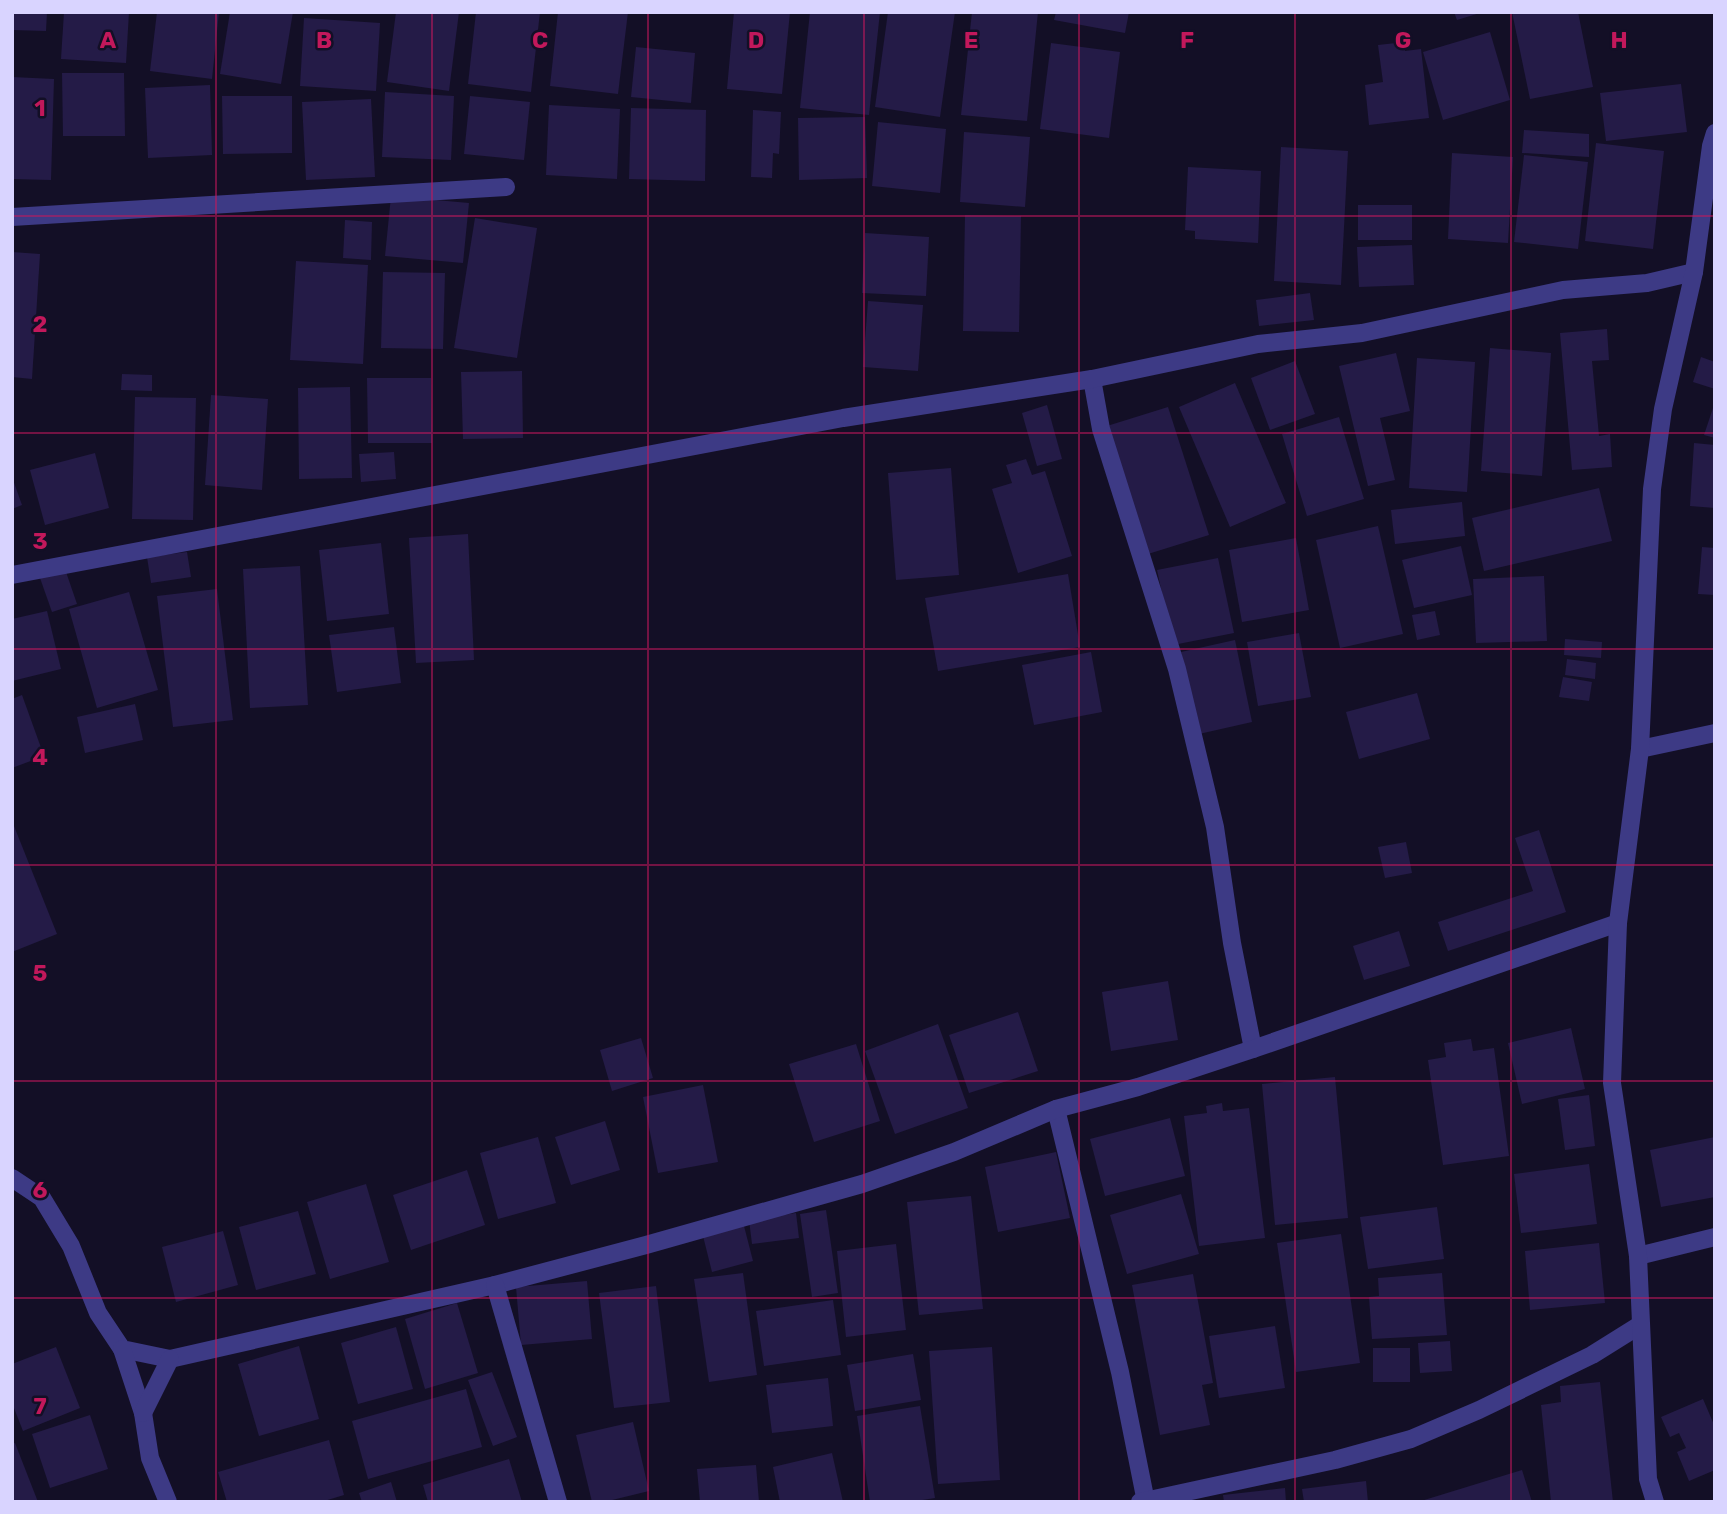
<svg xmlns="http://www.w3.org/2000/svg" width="1727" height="1514" font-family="Rubik,sans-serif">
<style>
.building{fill:#241b47}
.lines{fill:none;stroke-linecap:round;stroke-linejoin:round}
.minor{stroke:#3d3a85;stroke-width:18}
.grid{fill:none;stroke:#c2185b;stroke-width:2;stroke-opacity:0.55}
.grid-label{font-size:23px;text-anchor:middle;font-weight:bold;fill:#c2185b;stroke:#130f26;stroke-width:5;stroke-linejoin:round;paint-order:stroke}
</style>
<rect width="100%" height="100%" fill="#130f26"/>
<g class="building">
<path d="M 12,12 L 47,12 L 46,31 L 12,30 Z"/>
<path d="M 64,12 L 129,12 L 126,63 L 61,59 Z"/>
<path d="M 157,12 L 219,12 L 212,79 L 150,71 Z"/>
<path d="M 230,12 L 293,12 L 281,84 L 220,74 Z"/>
<path d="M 396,12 L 459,12 L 449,91 L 387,82 Z"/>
<path d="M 476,12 L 540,12 L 531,92 L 468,84 Z"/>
<path d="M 558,12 L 628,12 L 618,94 L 550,86 Z"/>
<path d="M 734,12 L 790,12 L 782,94 L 727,89 Z"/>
<path d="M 810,12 L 880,12 L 869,115 L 800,108 Z"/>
<path d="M 888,12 L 955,12 L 940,117 L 875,107 Z"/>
<path d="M 972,12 L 1038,12 L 1027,121 L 961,115 Z"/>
<path d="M 1056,12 L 1129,12 L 1125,33 L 1054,20 Z"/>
<path d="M 1454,12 L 1480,12 L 1480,13 L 1457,20 Z"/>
<path d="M 1512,12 L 1578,12 L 1593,87 L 1530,99 Z"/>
<path d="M 304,18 L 380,23 L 376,91 L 300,86 Z"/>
<path d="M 1490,32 L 1510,100 L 1443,120 L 1423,52 Z"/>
<path d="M 1405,42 L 1405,51 L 1421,49 L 1429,118 L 1369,125 L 1365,85 L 1383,82 L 1378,45 Z"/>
<path d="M 1051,43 L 1120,52 L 1109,138 L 1040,129 Z"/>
<path d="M 636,47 L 695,53 L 691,103 L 631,97 Z"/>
<path d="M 62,73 L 124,73 L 125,136 L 63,136 Z"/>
<path d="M 12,77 L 54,79 L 51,180 L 12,179 Z"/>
<path d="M 1681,84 L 1687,132 L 1606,141 L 1600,93 Z"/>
<path d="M 210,85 L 212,155 L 148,158 L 145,88 Z"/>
<path d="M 385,92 L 454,96 L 451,160 L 382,157 Z"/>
<path d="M 222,96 L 292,96 L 292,153 L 223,154 Z"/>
<path d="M 470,96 L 530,102 L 524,160 L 464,154 Z"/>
<path d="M 371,99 L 375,177 L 306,180 L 302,102 Z"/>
<path d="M 549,105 L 620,109 L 617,179 L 546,175 Z"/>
<path d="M 631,108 L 706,110 L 705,181 L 629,179 Z"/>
<path d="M 753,110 L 781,112 L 779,154 L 773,153 L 772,178 L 751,177 Z"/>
<path d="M 865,117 L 867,178 L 799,180 L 798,118 Z"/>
<path d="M 878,122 L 946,129 L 940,193 L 872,186 Z"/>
<path d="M 1524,130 L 1589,134 L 1589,157 L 1522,153 Z"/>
<path d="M 964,132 L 1030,137 L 1025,207 L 960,202 Z"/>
<path d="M 1596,143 L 1664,151 L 1653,249 L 1585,241 Z"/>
<path d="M 1281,147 L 1348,151 L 1341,285 L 1274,281 Z"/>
<path d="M 1452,153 L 1513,157 L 1508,243 L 1448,239 Z"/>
<path d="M 1524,155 L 1588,162 L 1578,249 L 1514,242 Z"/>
<path d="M 1188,167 L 1261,171 L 1258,243 L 1195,239 L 1195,231 L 1185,230 Z"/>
<path d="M 391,196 L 469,203 L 463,263 L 385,256 Z"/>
<rect x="1358" y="205" width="54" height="35"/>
<path d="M 965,215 L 1021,216 L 1019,332 L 963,331 Z"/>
<path d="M 475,218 L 537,228 L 517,358 L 454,348 Z"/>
<path d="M 345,220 L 372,222 L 371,260 L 343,258 Z"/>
<path d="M 865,233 L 929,237 L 926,296 L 862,293 Z"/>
<path d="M 1412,245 L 1414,285 L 1359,287 L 1357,247 Z"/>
<path d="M 12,252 L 40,254 L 32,379 L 12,377 Z"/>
<path d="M 296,261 L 368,265 L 363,364 L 290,360 Z"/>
<path d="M 383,272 L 445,273 L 443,349 L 381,348 Z"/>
<path d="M 1310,293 L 1314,320 L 1259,326 L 1256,300 Z"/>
<path d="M 868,301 L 923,305 L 918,371 L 863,367 Z"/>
<path d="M 1607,329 L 1609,360 L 1592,361 L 1599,436 L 1610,434 L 1612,467 L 1572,470 L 1560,333 Z"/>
<path d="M 1490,348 L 1551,353 L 1542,476 L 1481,471 Z"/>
<path d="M 1396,353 L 1410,411 L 1380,418 L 1395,480 L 1368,486 L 1339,366 Z"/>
<path d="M 1701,357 L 1715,362 L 1715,389 L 1693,382 Z"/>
<path d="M 1417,358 L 1475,362 L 1467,492 L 1409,488 Z"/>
<path d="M 1295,361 L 1315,414 L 1270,430 L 1251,378 Z"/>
<path d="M 522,371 L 523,438 L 463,439 L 461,372 Z"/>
<path d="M 122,374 L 152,375 L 152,391 L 121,390 Z"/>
<path d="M 367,378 L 431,378 L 432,443 L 368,443 Z"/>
<path d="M 1235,383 L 1286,503 L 1230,527 L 1179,407 Z"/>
<path d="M 350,387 L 352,478 L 299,479 L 298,388 Z"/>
<path d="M 211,395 L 268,399 L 262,490 L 205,485 Z"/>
<path d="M 135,397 L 196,398 L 193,520 L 132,519 Z"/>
<path d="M 1047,405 L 1062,459 L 1037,466 L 1022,413 Z"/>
<path d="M 1714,405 L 1715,405 L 1715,438 L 1704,435 Z"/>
<path d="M 1168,407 L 1209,535 L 1148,554 L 1107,426 Z"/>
<path d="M 1339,417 L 1364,499 L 1307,516 L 1282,434 Z"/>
<path d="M 1694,443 L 1715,445 L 1715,508 L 1690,506 Z"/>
<path d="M 394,452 L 396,479 L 361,482 L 359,454 Z"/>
<path d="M 95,453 L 109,508 L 45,525 L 30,470 Z"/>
<path d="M 1026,459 L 1032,475 L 1045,471 L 1072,556 L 1018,573 L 992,489 L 1012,483 L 1006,465 Z"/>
<path d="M 951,468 L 959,575 L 896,580 L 888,473 Z"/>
<path d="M 12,477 L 22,505 L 12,509 Z"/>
<path d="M 1599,488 L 1612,541 L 1484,571 L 1472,518 Z"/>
<path d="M 1462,502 L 1465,536 L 1395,544 L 1391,510 Z"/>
<path d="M 1378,526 L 1403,634 L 1340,648 L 1316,540 Z"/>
<path d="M 468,534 L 474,660 L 416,663 L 409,538 Z"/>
<path d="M 1296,538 L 1309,610 L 1242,622 L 1229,550 Z"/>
<path d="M 381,543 L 389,614 L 327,621 L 319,550 Z"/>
<path d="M 1461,546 L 1472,595 L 1414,608 L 1402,560 Z"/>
<path d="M 1702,547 L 1715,548 L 1715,595 L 1698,594 Z"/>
<path d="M 187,552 L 191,577 L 151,583 L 147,557 Z"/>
<path d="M 1218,558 L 1234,633 L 1173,645 L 1157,570 Z"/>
<path d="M 300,566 L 308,705 L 250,708 L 243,569 Z"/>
<path d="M 65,569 L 77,604 L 52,612 L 40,578 Z"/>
<path d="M 1068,574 L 1080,647 L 938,671 L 925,598 Z"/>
<path d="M 1544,576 L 1547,641 L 1476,643 L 1473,579 Z"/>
<path d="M 217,589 L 233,720 L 173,727 L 157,596 Z"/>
<path d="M 129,592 L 158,690 L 97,708 L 69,609 Z"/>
<path d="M 47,611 L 61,669 L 12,681 L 12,619 Z"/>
<path d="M 1435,611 L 1440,635 L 1417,640 L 1412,615 Z"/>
<path d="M 394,627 L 401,683 L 337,692 L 329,635 Z"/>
<path d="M 1299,633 L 1311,697 L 1258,706 L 1247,642 Z"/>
<path d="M 1565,639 L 1602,642 L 1601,658 L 1564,655 Z"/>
<path d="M 1235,640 L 1252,722 L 1199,734 L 1181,652 Z"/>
<path d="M 1091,652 L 1102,712 L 1034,725 L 1022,665 Z"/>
<path d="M 1567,659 L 1596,663 L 1595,679 L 1565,675 Z"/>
<path d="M 1563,677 L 1592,682 L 1589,701 L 1559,697 Z"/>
<path d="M 1417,693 L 1430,739 L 1359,759 L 1346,712 Z"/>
<path d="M 22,695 L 44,756 L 12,768 L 12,699 Z"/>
<path d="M 135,704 L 143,740 L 85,753 L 77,717 Z"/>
<path d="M 12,821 L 57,934 L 12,952 Z"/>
<path d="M 1539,830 L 1566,912 L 1448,951 L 1438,922 L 1533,891 L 1515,838 Z"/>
<path d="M 1406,842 L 1412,873 L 1385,878 L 1378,847 Z"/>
<path d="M 1399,931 L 1410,966 L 1364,980 L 1353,946 Z"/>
<path d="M 1168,981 L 1178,1040 L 1111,1051 L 1102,992 Z"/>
<path d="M 1018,1012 L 1038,1071 L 969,1093 L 949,1035 Z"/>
<path d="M 938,1024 L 968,1108 L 895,1134 L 865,1051 Z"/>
<path d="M 1571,1028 L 1585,1089 L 1522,1104 L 1508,1043 Z"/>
<path d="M 641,1038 L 653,1078 L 612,1091 L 600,1050 Z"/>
<path d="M 1471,1039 L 1473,1051 L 1494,1048 L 1509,1156 L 1443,1165 L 1428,1060 L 1446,1057 L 1444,1043 Z"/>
<path d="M 856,1044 L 880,1121 L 814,1142 L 789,1064 Z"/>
<path d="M 1335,1077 L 1348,1218 L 1275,1225 L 1262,1084 Z"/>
<path d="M 703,1085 L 718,1162 L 658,1173 L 643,1097 Z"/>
<path d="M 1589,1095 L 1595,1146 L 1565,1150 L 1558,1099 Z"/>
<path d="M 1222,1103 L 1223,1111 L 1249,1108 L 1265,1238 L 1199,1246 L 1184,1116 L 1207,1113 L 1206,1106 Z"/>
<path d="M 1170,1118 L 1185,1176 L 1105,1196 L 1090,1139 Z"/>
<path d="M 605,1121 L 620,1170 L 571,1185 L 555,1137 Z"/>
<path d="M 538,1137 L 556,1203 L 498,1219 L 480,1153 Z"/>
<path d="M 1715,1137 L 1715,1197 L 1661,1207 L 1650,1150 Z"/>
<path d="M 1056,1152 L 1070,1218 L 998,1232 L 985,1167 Z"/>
<path d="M 1589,1164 L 1597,1224 L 1521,1233 L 1514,1174 Z"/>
<path d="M 467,1170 L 485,1225 L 411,1250 L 393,1195 Z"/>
<path d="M 366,1184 L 389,1262 L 330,1279 L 307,1202 Z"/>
<path d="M 1181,1194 L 1199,1254 L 1127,1274 L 1110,1215 Z"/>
<path d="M 971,1196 L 983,1309 L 919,1315 L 907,1202 Z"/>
<path d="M 1437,1207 L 1444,1259 L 1368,1269 L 1360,1217 Z"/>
<path d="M 826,1210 L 838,1293 L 812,1297 L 800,1214 Z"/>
<path d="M 298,1211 L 316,1274 L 256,1290 L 239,1227 Z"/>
<path d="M 796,1213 L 799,1238 L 752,1244 L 749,1220 Z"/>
<path d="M 744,1226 L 753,1261 L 712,1272 L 703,1236 Z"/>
<path d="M 223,1231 L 238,1285 L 176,1302 L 162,1247 Z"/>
<path d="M 1341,1234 L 1360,1363 L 1296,1372 L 1277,1243 Z"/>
<path d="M 1599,1243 L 1605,1303 L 1530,1310 L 1525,1251 Z"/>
<path d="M 896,1244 L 906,1330 L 846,1337 L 837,1251 Z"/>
<path d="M 743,1273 L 757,1375 L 709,1382 L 694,1279 Z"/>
<path d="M 1442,1273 L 1447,1335 L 1372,1339 L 1369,1297 L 1379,1296 L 1378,1278 Z"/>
<path d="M 1193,1274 L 1213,1383 L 1202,1385 L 1210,1425 L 1160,1435 L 1132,1285 Z"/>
<path d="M 587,1281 L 592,1339 L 521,1345 L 516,1287 Z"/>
<path d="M 656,1286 L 670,1402 L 614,1408 L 599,1293 Z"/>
<path d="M 833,1300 L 841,1355 L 764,1366 L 756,1311 Z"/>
<path d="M 457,1303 L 478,1373 L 425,1389 L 405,1319 Z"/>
<path d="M 1275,1326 L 1285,1388 L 1219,1398 L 1209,1336 Z"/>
<path d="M 396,1327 L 413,1389 L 358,1404 L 341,1343 Z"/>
<path d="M 1450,1341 L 1452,1371 L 1420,1373 L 1418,1343 Z"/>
<path d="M 299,1346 L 319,1419 L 259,1436 L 238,1364 Z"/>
<path d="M 56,1347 L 80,1408 L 23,1431 L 12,1403 L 12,1364 Z"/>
<path d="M 992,1347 L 1000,1480 L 938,1484 L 929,1351 Z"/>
<rect x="1373" y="1348" width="37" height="34"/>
<path d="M 913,1354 L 921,1400 L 855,1411 L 847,1365 Z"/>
<path d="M 492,1372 L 517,1437 L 493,1446 L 468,1380 Z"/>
<path d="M 828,1378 L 833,1426 L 772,1433 L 766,1385 Z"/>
<path d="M 1600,1382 L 1613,1502 L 1551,1502 L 1541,1405 L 1561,1402 L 1560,1386 Z"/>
<path d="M 466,1389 L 482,1447 L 368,1479 L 352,1421 Z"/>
<path d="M 1703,1399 L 1715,1427 L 1715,1470 L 1689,1481 L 1677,1452 L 1686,1448 L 1679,1433 L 1670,1437 L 1661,1417 Z"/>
<path d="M 920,1406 L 935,1498 L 910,1502 L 870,1502 L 857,1416 Z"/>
<path d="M 90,1415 L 108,1469 L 50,1488 L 32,1434 Z"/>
<path d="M 633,1422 L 649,1491 L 604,1502 L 592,1502 L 576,1435 Z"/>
<path d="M 329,1440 L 344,1495 L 321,1502 L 227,1502 L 218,1472 Z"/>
<path d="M 15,1443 L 38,1502 L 12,1502 L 12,1444 Z"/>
<path d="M 832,1453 L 843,1502 L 780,1502 L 773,1467 Z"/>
<path d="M 509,1459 L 522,1502 L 428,1502 L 423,1485 Z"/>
<path d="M 756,1465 L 759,1502 L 700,1502 L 697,1469 Z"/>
<path d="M 1522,1470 L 1532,1502 L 1421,1502 L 1421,1501 Z"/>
<path d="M 1366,1481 L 1368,1502 L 1304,1502 L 1302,1489 Z"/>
<path d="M 391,1482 L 397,1502 L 362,1502 L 359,1493 Z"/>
<path d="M 1285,1488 L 1286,1502 L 1224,1502 L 1223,1495 Z"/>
</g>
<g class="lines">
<g class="minor">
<path d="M 12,217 L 506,187"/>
<path d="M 1092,379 L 1101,429 L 1177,669 L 1215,827 L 1232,943 L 1253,1049"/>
<path d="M 12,575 L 843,418 L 1092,379 L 1258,344 L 1362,333 L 1563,290 L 1647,283 L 1694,272"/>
<path d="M 1640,749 L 1715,733"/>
<path d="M 1056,1109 L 1120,1372 L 1146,1502"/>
<path d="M 12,1178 L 42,1198 L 71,1246 L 98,1313 L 122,1349 L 170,1359 L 495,1285 L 646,1245 L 862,1184 L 954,1152 L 1056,1109 L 1138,1087 L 1253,1049 L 1618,923"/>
<path d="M 1638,1256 L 1715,1237"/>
<path d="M 495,1285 L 558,1502"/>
<path d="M 122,1349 L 143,1413 L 150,1458 L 168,1502"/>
<path d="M 143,1413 L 170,1359"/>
<path d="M 1140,1502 L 1335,1460 L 1411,1439 L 1479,1410 L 1592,1355 L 1640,1325"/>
<path d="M 1655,1502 L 1648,1479 L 1638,1256 L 1612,1083 L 1618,923 L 1640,749 L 1652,489 L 1663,409 L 1694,272 L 1711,146 L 1715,133"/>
</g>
</g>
<path class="grid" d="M 216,12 L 216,1502M 432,12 L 432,1502M 648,12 L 648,1502M 864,12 L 864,1502M 1079,12 L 1079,1502M 1295,12 L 1295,1502M 1511,12 L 1511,1502M 12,216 L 1715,216M 12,433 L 1715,433M 12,649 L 1715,649M 12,865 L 1715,865M 12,1081 L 1715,1081M 12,1298 L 1715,1298"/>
<g class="grid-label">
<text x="108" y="48">A</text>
<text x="324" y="48">B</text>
<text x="540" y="48">C</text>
<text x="756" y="48">D</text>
<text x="971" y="48">E</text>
<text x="1187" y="48">F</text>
<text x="1403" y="48">G</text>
<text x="1619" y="48">H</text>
<text x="40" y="116">1</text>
<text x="40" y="332">2</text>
<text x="40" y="549">3</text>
<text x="40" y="765">4</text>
<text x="40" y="981">5</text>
<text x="40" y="1198">6</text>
<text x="40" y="1414">7</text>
</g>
<rect width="1727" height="1514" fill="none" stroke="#d9d4ff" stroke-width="28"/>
</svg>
